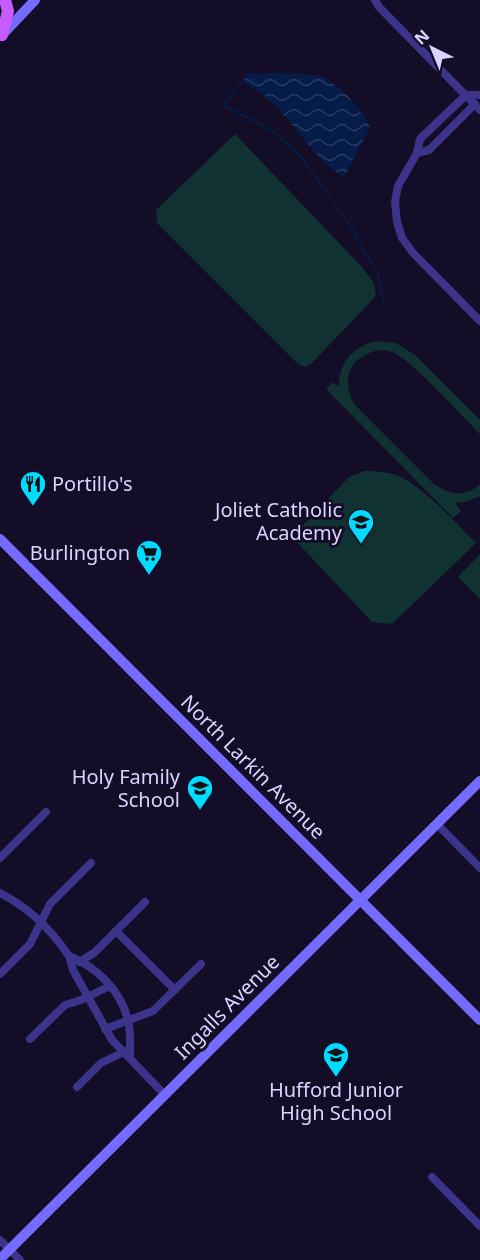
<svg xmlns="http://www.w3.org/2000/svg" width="480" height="1260" font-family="'Noto Sans',sans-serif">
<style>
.green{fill:#103232}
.water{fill:url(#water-waves)}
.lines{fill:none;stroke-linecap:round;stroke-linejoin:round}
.stream{stroke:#051b48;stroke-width:2}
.street{stroke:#3b348a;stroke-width:8}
.secondary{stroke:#746bff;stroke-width:10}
.primary{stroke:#c85bff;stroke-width:12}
.labels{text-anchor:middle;stroke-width:6;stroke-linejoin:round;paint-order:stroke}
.poi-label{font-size:20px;fill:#dad4ff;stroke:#130d27;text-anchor:end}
.street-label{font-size:20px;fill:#dad4ff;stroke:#130d27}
</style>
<defs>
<pattern id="water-waves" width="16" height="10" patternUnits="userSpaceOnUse" patternTransform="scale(1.5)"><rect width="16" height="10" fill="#051b48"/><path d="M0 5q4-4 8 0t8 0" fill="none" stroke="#293b63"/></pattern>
</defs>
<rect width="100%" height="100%" fill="#130d27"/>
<g class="green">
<path d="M 235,134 L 361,266 L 374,283 L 376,296 L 311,364 L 305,367 L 298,364 L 157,223 L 156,210 Z"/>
<path d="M 376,341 L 396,343 L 415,355 L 480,420 L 480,434 C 462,416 411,359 392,352 C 378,347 363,354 354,364 C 345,377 347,391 354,404 L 433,483 C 448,495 465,498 480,484 L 480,496 L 465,502 L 455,503 L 461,511 L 453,518 L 326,389 L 333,382 L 339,387 C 338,363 353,347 376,341 Z"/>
<path d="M 364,471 C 376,471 390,472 401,477 C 428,491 454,522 476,543 L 392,624 L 372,622 L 292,537 L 349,477 Z"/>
<path d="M 480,554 L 480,599 L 458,577 Z"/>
</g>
<path class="water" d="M 247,74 C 265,73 306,72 322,77 C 338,82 364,112 370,127 L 345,176 C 326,173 291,121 276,106 C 267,97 256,90 245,83 L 244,78 Z"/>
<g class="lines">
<path class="stream" d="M 241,82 L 223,105 L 273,131 L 302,158 L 353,229 L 365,253 L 378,272 L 379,284 L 385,307"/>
<g class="street">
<path d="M 375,0 L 379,7 L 480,110"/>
<path d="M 480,95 L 466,95 L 420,139 L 417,153 L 398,186 L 395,202 L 397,222 L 402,238 L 413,253 L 480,321"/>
<path d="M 417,153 L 429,150 L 475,104"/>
<path d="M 437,824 L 480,868"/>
<path d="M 0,858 L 46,812"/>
<path d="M 0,893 C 28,907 52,931 69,956"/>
<path d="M 116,931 L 175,990"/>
<path d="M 79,962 L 94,953 L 145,902"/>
<path d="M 0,974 L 30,944 L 50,904 L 91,863"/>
<path d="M 105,1029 L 153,1011 L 201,964"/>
<path d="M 30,1039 L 65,1005 L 81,1000 L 110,986"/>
<path d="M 130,1058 C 130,1046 131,1032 128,1020 C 121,991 97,967 69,956 L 73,970 L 112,1040 L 165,1095"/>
<path d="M 77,1087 L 101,1063 L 126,1051"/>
<path d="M 432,1177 L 480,1226"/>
<path d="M 0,1240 L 20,1260"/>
</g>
<g class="secondary">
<path d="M 2,35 L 35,0"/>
<path d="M 0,539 L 480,1020"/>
<path d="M 0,1259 L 480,781"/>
</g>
<path class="primary" d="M 2,35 L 8,11 L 5,0"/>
</g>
<defs>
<g id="restaurant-pin" transform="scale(1.35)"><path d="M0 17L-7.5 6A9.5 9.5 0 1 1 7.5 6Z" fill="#00dcff" stroke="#130d27"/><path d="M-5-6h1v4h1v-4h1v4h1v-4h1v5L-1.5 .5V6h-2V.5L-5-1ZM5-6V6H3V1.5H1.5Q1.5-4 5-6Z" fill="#111"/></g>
<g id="school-pin" transform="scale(1.35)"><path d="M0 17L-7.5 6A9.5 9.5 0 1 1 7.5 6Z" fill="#00dcff" stroke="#130d27"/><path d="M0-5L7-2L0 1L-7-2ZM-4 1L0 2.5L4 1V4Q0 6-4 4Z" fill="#111"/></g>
<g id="supermarket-pin" transform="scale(1.35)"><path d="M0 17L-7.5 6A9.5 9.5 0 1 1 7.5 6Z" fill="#00dcff" stroke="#130d27"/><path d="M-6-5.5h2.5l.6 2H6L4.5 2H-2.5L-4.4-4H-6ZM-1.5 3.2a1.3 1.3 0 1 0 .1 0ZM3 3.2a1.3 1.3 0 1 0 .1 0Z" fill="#111"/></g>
</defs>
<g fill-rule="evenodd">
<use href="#restaurant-pin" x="33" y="484"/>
<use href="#school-pin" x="361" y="522"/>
<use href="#supermarket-pin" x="149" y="553"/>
<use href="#school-pin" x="200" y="788"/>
<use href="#school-pin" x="336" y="1055"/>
</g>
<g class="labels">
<g class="poi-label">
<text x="52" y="491" text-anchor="start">Portillo's</text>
<text x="342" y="517">Joliet Catholic<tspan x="342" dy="23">Academy</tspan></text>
<text x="130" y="560">Burlington</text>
<text x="180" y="784">Holy Family<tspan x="180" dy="23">School</tspan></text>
<text x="336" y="1097" text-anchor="middle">Hufford Junior<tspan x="336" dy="23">High School</tspan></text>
</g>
<g class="street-label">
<text transform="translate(253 767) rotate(45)" y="7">North Larkin Avenue</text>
<text transform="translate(227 1007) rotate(-45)" y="7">Ingalls Avenue</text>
</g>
</g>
<g transform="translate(432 48) rotate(317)" stroke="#130d27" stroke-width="4.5" paint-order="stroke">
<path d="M0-4.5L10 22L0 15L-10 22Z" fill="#dad4ff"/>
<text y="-9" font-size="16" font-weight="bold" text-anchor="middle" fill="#dad4ff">N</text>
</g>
</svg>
